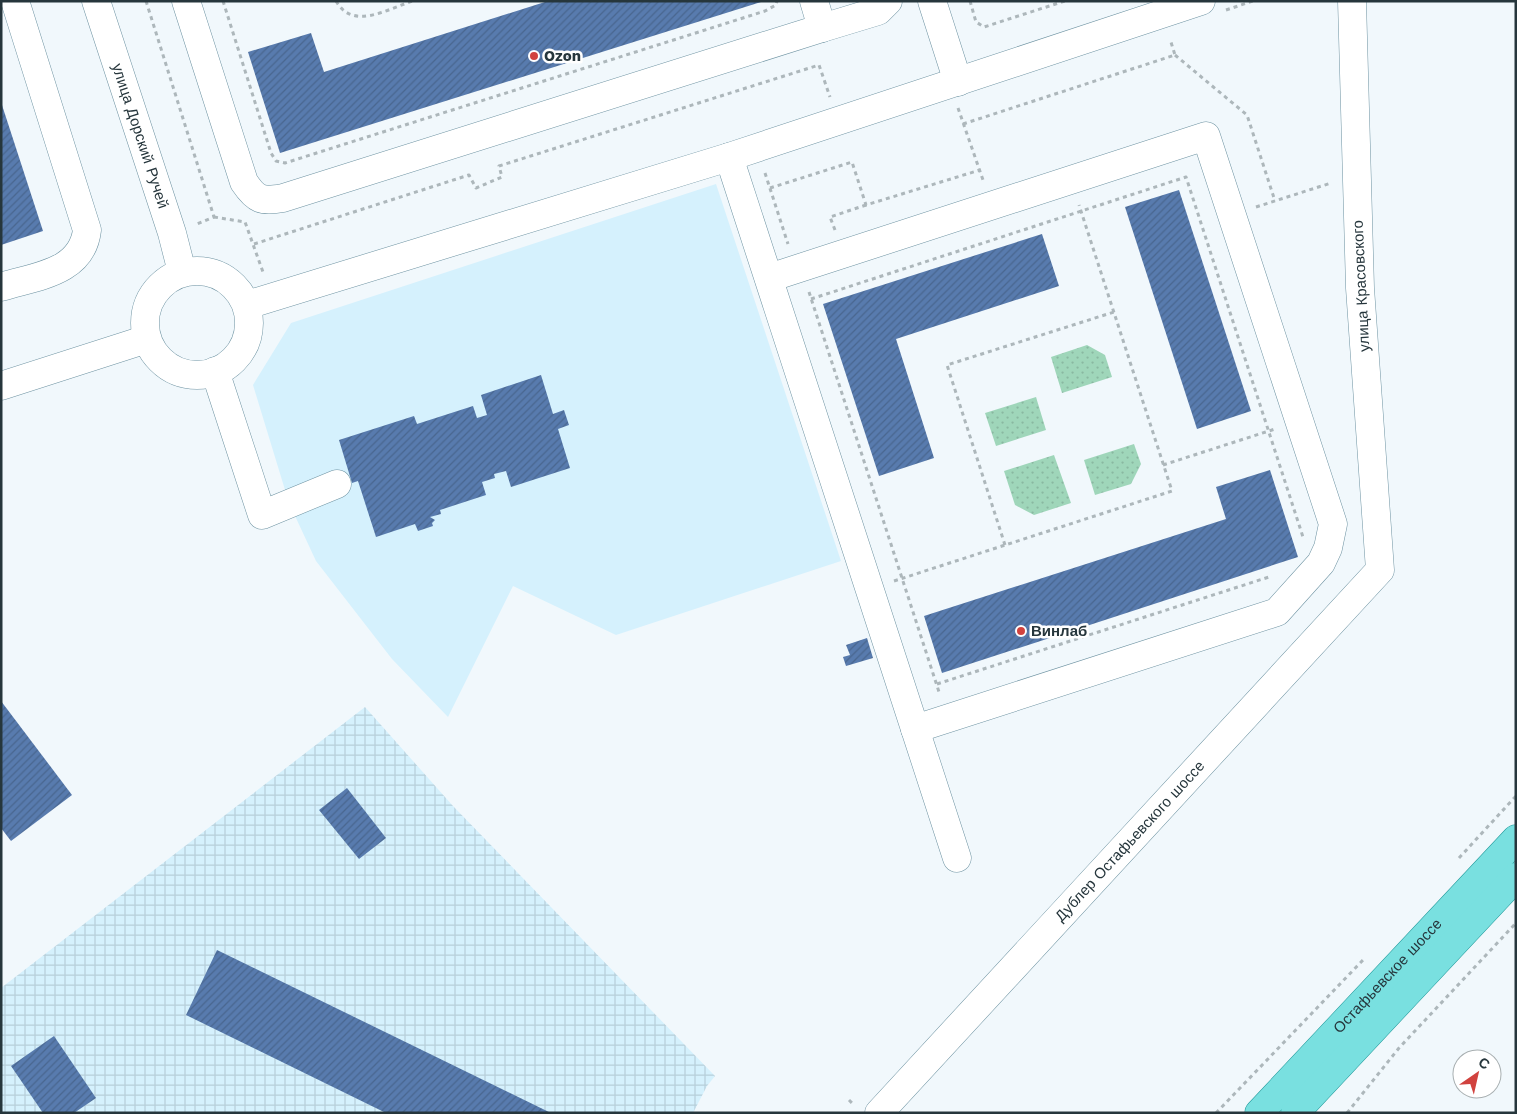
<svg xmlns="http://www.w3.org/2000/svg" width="1517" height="1114" font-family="'Work Sans',sans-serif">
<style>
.built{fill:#d5f1fd}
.industrial{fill:url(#industrial-grid)}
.park{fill:url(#park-dots)}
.building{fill:url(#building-hatch)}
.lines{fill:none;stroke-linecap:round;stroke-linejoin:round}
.minor-casing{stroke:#6e93a2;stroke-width:29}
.major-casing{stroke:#219899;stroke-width:29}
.path{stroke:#adb7bb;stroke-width:3;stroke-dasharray:4 4;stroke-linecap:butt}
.minor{stroke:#fff;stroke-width:28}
.major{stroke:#79e0e0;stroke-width:28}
.poi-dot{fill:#d1423e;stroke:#fff;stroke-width:2}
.labels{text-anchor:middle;stroke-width:5;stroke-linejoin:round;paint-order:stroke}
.poi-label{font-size:15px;font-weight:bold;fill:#26363c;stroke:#fff;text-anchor:start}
.street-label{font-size:15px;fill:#26363c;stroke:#fff}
</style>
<defs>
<pattern id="industrial-grid" width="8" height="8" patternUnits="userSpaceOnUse" patternTransform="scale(1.25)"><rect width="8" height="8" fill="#d5f1fd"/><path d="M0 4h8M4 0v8" fill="none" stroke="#b7cfda"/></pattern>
<pattern id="park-dots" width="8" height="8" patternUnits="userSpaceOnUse" patternTransform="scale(1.25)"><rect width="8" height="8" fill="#9fd6ba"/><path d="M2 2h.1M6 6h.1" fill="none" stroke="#89b8a1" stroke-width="1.8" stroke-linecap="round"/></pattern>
<pattern id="building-hatch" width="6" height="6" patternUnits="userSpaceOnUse" patternTransform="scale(1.25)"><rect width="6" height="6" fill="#587bae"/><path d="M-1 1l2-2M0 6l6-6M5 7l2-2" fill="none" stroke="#49668f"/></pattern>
</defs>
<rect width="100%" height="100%" fill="#f1f8fc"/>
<path class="built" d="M 716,184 L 841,561 L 616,635 L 513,586 L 448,717 L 392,659 L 316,561 L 289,503 L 253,385 L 291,323 Z"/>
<path class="industrial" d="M 365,707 L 453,806 L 715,1076 L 707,1086 L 693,1113 L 1,1113 L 1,988 Z"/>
<g class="park">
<path d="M 1087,345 L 1105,355 L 1112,377 L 1062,393 L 1051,357 Z"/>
<path d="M 1036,397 L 1046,430 L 996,446 L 985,413 Z"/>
<path d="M 1134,444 L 1141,464 L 1131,484 L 1095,495 L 1084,460 Z"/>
<path d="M 1054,455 L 1071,503 L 1034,515 L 1015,505 L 1004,471 Z"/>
</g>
<g class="building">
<path d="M 548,1 L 761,2 L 280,153 L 248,52 L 311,33 L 324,72 Z"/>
<path d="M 1,102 L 43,231 L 1,245 Z"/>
<path d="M 1179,190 L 1251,411 L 1197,429 L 1125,207 Z"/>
<path d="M 1042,234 L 1059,286 L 896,339 L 934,458 L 879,476 L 823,304 Z"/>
<path d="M 541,375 L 553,414 L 564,410 L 569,425 L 558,429 L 570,468 L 511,487 L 506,471 L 494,474 L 495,478 L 482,482 L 486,495 L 440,510 L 441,514 L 430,517 L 435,520 L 432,523 L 433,526 L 418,531 L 415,524 L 376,537 L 358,481 L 352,483 L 339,440 L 414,416 L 417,424 L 473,406 L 477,418 L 487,415 L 481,395 Z"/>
<path d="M 1270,470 L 1298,557 L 942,673 L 924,616 L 1226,519 L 1216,487 Z"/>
<path d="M 867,638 L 873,658 L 846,666 L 843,657 L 850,655 L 846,645 Z"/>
<path d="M 1,701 L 72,795 L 11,841 L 1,828 Z"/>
<path d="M 347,788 L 386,838 L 359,859 L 319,810 Z"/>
<path d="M 217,950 L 551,1113 L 386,1113 L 186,1015 Z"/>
<path d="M 54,1036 L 96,1098 L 74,1113 L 43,1113 L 11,1066 Z"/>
</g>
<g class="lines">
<g class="minor-casing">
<g id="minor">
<path id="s1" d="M 96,1 L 172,233 L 182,272"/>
<path d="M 186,1 L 244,182 C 256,200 262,202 283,198 L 822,28"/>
<path d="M 814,1 L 822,28 L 878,11 L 888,1"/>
<path d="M 932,1 L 958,82"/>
<path d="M 729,157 L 957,858"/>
<circle cx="197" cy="323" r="52"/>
<path d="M 769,278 L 1206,136 L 1333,524 L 1328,548 L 1321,563 L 1277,612 L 915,729"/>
<path d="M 1,287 C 36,276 82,273 87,230 L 15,1"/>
<path d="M 247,305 L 729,157 L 1201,1"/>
<path d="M 215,371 L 262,515 L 337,484"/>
<path d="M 1,386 L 147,339"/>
<path id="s2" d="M 879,1113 L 1380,570 L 1360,288 L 1352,1"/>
</g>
</g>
<g class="major-casing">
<g id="major">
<path id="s3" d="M 1259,1113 L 1516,839"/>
<path d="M 1295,1113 L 1516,877"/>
</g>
</g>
<g class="path">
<path d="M 146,1 L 214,217 L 197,224"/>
<path d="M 223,1 L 271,153 L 276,161 L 285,163 L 765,11 L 776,5 L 777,1"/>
<path d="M 336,1 C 353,31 387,9 413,1"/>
<path d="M 970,1 L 976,22 L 984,27 L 1065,1"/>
<path d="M 1226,10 L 1253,1"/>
<path d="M 1175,55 L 1247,115 L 1275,201"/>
<path d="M 958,108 L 983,180"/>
<path d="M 963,124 L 1175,55 L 1170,39"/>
<path d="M 765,173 L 788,244"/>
<path d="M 770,188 L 852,162 L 866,205 L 980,170"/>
<path d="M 1256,207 L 1331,183"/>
<path d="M 214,217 L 245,222 L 263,272"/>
<path d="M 835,230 L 830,217 L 866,205"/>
<path d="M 254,244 L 469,175 L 476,188 L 502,177 L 499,166 L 819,65 L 830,97"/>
<path d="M 809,292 L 940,695"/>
<path d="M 811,299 L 1186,177 L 1303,537"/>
<path d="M 1163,465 L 1275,429"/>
<path d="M 1005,545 L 947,365 L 1114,312"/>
<path d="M 894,581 L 1172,491 L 1079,205"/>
<path d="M 937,684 L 1272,576"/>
<path d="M 1459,858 L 1516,796"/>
<path d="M 849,1100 L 854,1105"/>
<path d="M 1216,1113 L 1364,959"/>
<path d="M 1347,1113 L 1399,1048 L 1516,923"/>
</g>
<use href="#minor" class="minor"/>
<use href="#major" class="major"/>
</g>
<g class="poi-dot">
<circle cx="534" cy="56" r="5"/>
<circle cx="1021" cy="631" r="5"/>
</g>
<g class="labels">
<g class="poi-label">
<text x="544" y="61">Ozon</text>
<text x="1031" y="636">Винлаб</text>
</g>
<g class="street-label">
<text dy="5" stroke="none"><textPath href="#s1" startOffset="142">улица Дорский Ручей</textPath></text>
<text transform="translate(1361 286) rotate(-93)" y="5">улица Красовского</text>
<text dy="5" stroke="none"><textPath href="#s2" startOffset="370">Дублер Остафьевского шоссе</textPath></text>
<text dy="5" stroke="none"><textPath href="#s3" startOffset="188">Остафьевское шоссе</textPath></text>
</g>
</g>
<rect width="1517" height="1114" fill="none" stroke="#26363c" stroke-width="5"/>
<g transform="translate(1477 1074) rotate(34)"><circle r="24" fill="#ffffff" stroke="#a8afb1"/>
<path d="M0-4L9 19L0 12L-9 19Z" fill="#d1423e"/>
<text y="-8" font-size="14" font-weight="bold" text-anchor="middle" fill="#26363c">С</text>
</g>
</svg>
